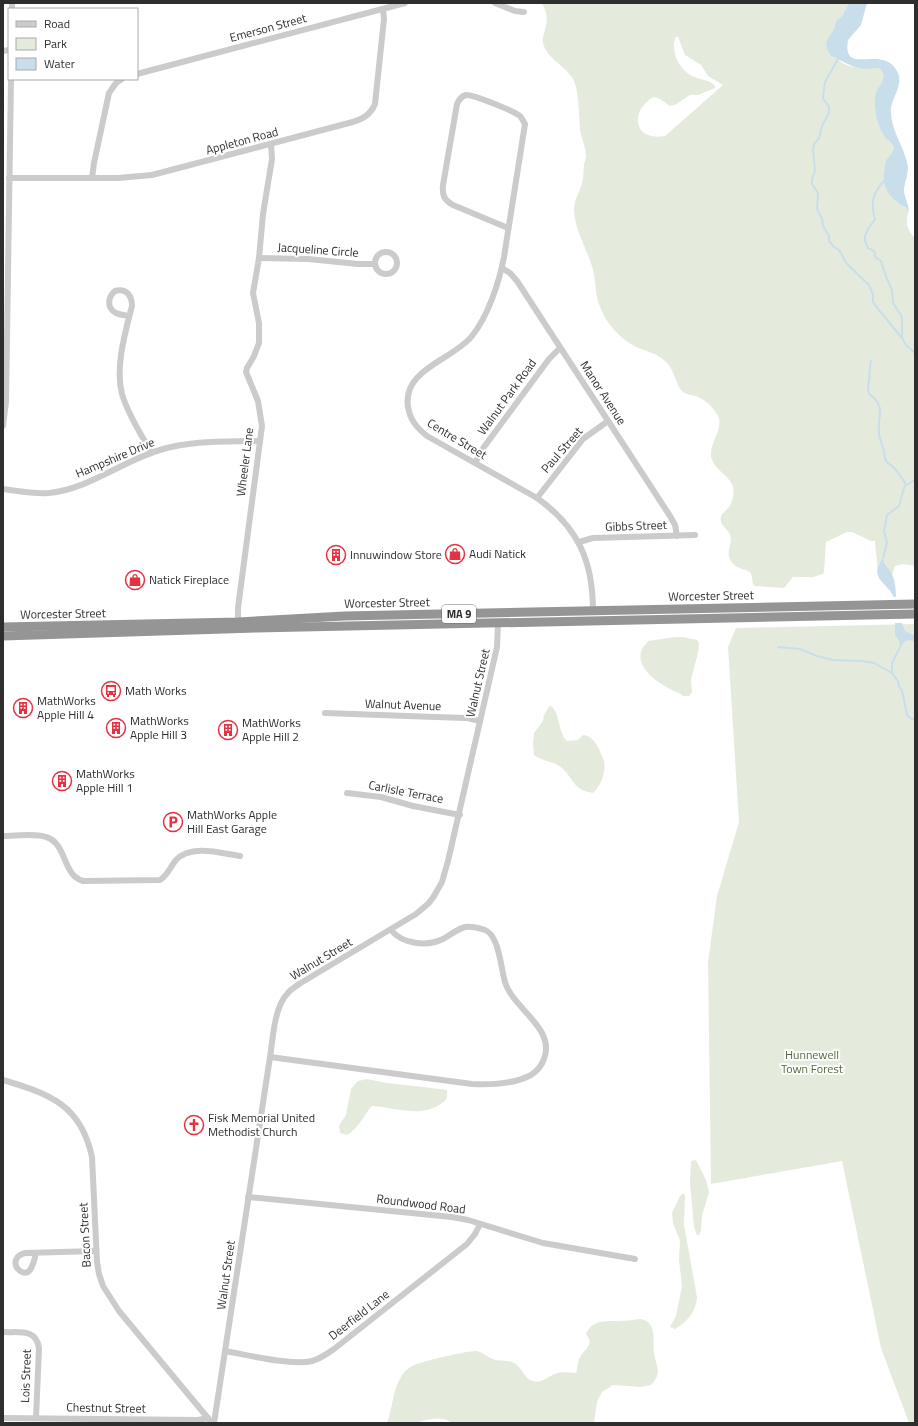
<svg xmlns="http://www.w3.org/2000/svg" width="918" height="1426" font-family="'Titillium Web',sans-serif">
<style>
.green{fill:#e5ebdc;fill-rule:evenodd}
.water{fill:#c9deeb}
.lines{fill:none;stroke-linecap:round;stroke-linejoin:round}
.stream{stroke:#c9deeb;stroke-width:2}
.minor{stroke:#cbcbcb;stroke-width:6}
.highway{stroke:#959595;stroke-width:9}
.labels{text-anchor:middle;stroke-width:4;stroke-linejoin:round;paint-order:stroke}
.shield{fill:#fff;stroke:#6d6d6d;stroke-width:1}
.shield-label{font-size:11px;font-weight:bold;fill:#2e2e2e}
.street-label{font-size:12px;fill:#2e2e2e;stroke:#fff}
.poi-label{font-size:12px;fill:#2e2e2e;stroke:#fff;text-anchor:start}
.park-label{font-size:12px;fill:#52693c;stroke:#fff}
</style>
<rect width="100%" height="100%" fill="#fff"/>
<g class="green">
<path d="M 542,3 L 849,3 L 842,16 L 836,21 L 834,29 L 831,34 L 832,56 C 838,60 846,66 854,67 C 861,67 872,65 879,68 C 892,74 875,91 875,98 C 874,111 878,128 887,139 C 890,143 892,144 894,149 C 892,155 886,158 885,164 C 883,171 896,199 901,204 C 903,207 906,208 909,210 C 905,222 906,229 915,238 L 915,566 L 903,564 L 895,566 L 892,575 L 886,567 L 883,557 L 879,563 L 877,570 C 878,560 875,551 875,541 L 871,541 L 852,532 L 847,532 L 826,542 L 824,572 L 823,574 L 813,577 L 793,577 L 784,588 L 755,586 L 753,584 L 751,573 C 746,569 738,569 733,564 C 723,552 734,543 730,535 C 727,527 717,524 722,514 C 724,512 727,510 729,507 C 733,502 734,493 733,487 C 729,474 711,469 711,454 C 711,442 722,430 719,418 C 716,410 706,400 698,397 C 693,395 686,395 682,391 C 676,385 675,371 666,362 C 657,353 646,351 636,347 C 620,339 606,323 600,307 C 595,295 596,282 593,270 C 588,250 574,230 574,209 C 574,199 580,192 582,183 C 584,178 583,171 584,166 C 584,163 586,159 586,156 C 586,147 581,138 580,129 C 579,117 579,105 577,92 C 576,87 575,81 571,76 C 563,65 546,57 543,43 C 542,37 545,31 546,26 C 548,18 546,10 542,3 ZM 676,37 L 678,37 L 685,55 L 701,65 L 708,76 L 723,85 L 665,136 C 632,142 630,109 654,97 L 660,99 L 670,106 L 675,105 L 690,95 L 698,95 L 715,88 L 715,86 C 710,79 698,80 690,75 C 678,68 670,49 676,37 Z"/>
<path d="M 915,624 L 915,1423 L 909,1423 L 881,1348 L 842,1161 L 711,1184 L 708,962 L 717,896 L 739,822 L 728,647 L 736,628 Z"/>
<path d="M 675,637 L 683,637 L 697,640 L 699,643 L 698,653 L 691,679 L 692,692 L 689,696 L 683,696 C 679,692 675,692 670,689 C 657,682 634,667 642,649 C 643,646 647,644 648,641 Z"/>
<path d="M 550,705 C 561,714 557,730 567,741 L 578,740 L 583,735 C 592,736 595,742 599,749 C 600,753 603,757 604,761 C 606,772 601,786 593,793 C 573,790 574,779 562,768 C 554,761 543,762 534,755 L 533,745 L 534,733 L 543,721 L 544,715 Z"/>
<path d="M 367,1079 L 387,1083 L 440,1089 L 447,1090 C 448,1099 446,1101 439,1105 C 419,1118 394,1107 372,1106 C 363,1116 359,1128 347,1135 L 340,1133 L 339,1126 L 346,1115 L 351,1089 L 358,1081 Z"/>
<path d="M 696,1160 L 706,1180 L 709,1192 L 702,1216 L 701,1231 L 699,1235 L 697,1235 L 694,1227 L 690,1183 L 691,1161 Z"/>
<path d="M 684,1193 L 685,1197 L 684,1225 L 697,1297 C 696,1312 688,1321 675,1329 L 670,1327 L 676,1316 L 682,1286 L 679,1260 L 680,1241 L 673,1223 L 672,1213 L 680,1196 Z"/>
<path d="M 640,1319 C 657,1321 653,1340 654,1353 C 656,1367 663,1372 651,1385 L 641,1387 L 613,1385 L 602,1392 L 597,1402 L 594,1423 L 452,1423 C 442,1415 427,1419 416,1423 C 409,1425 395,1423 387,1423 C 393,1408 392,1391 401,1377 C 403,1373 408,1368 412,1366 C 419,1362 469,1350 477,1351 C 483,1352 489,1359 496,1360 C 502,1361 508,1360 514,1363 C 522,1367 524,1379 533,1381 C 541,1384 548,1376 555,1374 C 563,1371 569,1373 576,1373 C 578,1368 577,1362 580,1357 C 584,1350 588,1350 590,1341 L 586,1334 C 592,1320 605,1321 617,1321 C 624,1321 633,1320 640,1319 Z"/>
</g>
<g class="water">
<path d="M 849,3 L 867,3 L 861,25 L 848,40 C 842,78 882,43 897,71 C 905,85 890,99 891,112 C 891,130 903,145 907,162 C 910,171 905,180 904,189 C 904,196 908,203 909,210 C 895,201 882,192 884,174 C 885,169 884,165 886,161 C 888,156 892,155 894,148 C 891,141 886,140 883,134 C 877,124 874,110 875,98 C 875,87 891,78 879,68 L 863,69 L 852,66 L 831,56 L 828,51 L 826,45 L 827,40 L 834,29 L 836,21 L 842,16 Z"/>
<path d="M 883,557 C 885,568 888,566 892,574 C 895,581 896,589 896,597 L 894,597 C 886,581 868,579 883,557 Z"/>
<path d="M 895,623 L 902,623 L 905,631 L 915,636 L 915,642 L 910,640 L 905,641 L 899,649 L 900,642 L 895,635 Z"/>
</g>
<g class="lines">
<g class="stream">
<path d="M 838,59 L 825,82 L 823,98 L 829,107 L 829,113 L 822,126 L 819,138 L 814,144 L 813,149 L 815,171 L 812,179 L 812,184 L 818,193 L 817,209 L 822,219 L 823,226 L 829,236 L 829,241 L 834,247 L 839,250 L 847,264 L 869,285 L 873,295 L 873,302 L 879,310 L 901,337"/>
<path d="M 885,180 C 873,192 870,203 875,219 L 868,229 L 865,236 L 865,241 L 868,248 L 874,251 L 876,258 L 881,261 L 887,279 L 892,290 L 893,303 L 902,317 L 902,338 L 906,345 L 915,353"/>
<path d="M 871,361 C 869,368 870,374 869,381 C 868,386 867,388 869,394 C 887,406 877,417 879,434 C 880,440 883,446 884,452 C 885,454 884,456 885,458 C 886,463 890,464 893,467 C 898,472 903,479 906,485"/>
<path d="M 883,558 L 887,543 L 884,531 L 887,515 L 899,506 L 904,488 L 906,485 L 915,480"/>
<path d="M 778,647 L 800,649 L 817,656 L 833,660 L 862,661 L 874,663 L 892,673"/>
<path d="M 900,647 L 892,663 L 892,673 L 898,681 L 899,686 L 902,691 L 907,714 L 910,718 L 915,720"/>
</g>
<g class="minor">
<path d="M 495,3 L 515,11 L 524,12"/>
<path d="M 12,9 L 12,3"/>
<path d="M 3,51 L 9,50"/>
<path d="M 137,74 L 405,3"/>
<path d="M 9,178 L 118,178 L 152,175 L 349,123 C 361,120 370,116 375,104 L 384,19 L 383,9"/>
<path d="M 92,178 L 94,163 L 109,93 L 116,83 L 122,79"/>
<path d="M 508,228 L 453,205 C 444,200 442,195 443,185 L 457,104 C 459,100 461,96 466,95 C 472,94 514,111 520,116 C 522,118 523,121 525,124 L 504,257 C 499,283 488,316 472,336 C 453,360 402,369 408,407 C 410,420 417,428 427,436 L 537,498 C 578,527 593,561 593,611"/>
<circle cx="386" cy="263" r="11"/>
<path d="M 259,258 L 308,259 L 358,264 L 375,264"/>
<path d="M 502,268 L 510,273 L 517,281 L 670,516 L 675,525 L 677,536"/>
<path d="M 129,316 C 125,315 120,315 116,313 C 107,308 107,298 115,291 C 126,288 132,295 132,306 C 125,333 115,367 122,394 C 128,415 141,434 151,452"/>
<path d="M 3,426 L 6,402 L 11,79"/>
<path d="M 475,463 L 484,447 L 549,359 L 560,348"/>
<path d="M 3,489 C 18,491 34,494 49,493 C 89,489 122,461 160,450 C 192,440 227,442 260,441"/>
<path d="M 537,498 L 583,439 L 608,421"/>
<path d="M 579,542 L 593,538 L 695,535"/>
<path d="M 238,622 L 238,608 L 262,426 L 258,401 L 246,372 L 247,368 L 254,356 L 259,343 L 259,323 L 253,293 L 259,258 L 263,214 L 272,159 L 271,144"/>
<path d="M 325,713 L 435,717 L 467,718 L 480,721"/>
<path d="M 347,793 L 381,797 L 413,806 L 460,815"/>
<path d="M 3,836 C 15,836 35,833 46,837 C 67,843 62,875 83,881 L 160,880 C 168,875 170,867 176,860 C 191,844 220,853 240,856"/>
<path d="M 270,1057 L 472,1084 C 492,1085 514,1084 531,1075 C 537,1071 542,1065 544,1059 C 556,1028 513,1009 505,982 C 501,969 499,935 485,930 C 479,928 471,926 465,927 C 457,929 451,935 443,939 C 427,947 402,944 391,930"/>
<path d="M 3,1080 C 50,1094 81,1105 92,1157 L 97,1262 L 99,1274 L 103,1286 L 119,1311 L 212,1423"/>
<path d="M 248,1197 L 452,1217 L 468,1220 L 543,1243 L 635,1259"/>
<path d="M 36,1253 C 34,1262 30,1282 17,1268 C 13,1261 17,1255 25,1253 L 96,1251"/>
<path d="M 3,1332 C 19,1333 36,1328 39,1348 L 36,1418"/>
<path d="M 225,1351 C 248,1355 291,1366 312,1361 C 320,1359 327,1354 334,1349 L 467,1244 L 475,1234 L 480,1224"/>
<path d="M 3,1418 L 198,1420 L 208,1418"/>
<path d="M 214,1423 L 270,1057 C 273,1039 274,1008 287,994 C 290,990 295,987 299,984 L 416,914 L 429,903 L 434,896 L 442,882 L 448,861 L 497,647 L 498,623"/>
</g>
<g class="highway">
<path d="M 3,627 L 238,622 L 345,616 L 915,604"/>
<path d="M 3,636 L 256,628 L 915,614"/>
</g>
</g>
<defs>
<g id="shop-ring" transform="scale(1)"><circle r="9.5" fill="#fff" stroke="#e33342" stroke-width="1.5"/><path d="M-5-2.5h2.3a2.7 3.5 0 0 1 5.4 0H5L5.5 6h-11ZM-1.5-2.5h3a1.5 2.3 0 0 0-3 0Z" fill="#e33342"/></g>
<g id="building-ring" transform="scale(1)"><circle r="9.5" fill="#fff" stroke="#e33342" stroke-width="1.5"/><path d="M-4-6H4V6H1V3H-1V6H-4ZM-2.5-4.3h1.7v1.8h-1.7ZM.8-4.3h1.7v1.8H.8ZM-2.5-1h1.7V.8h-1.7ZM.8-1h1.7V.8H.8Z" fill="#e33342"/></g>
<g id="bus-ring" transform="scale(1)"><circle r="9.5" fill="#fff" stroke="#e33342" stroke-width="1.5"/><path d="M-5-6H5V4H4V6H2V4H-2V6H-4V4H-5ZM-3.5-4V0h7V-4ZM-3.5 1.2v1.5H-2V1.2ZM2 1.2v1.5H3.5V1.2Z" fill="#e33342"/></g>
<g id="parking-ring" transform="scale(1)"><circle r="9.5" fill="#fff" stroke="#e33342" stroke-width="1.5"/><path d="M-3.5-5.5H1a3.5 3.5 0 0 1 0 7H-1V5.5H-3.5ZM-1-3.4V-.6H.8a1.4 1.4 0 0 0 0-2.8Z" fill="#e33342"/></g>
<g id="church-ring" transform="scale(1)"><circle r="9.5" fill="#fff" stroke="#e33342" stroke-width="1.5"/><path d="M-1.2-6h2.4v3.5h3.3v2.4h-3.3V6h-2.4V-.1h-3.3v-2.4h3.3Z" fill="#e33342"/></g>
</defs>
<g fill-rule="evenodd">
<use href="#shop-ring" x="455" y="554"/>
<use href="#building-ring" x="336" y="555"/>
<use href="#shop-ring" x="135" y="580"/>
<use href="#bus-ring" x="111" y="691"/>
<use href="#building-ring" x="23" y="708"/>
<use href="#building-ring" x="116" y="728"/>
<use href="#building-ring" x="228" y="730"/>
<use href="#building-ring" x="62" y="781"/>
<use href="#parking-ring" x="173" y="822"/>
<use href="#church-ring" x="194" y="1125"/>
</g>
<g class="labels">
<rect class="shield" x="442" y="605" width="34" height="18" rx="3"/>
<g class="shield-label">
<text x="459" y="618">MA 9</text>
</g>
<g class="street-label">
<text transform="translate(268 28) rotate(-15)" y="4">Emerson Street</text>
<text transform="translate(242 141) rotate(-15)" y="4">Appleton Road</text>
<text transform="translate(318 250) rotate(4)" y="4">Jacqueline Circle</text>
<text transform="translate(603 393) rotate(57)" y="4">Manor Avenue</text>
<text transform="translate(507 397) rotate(-54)" y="4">Walnut Park Road</text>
<text transform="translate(457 439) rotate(31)" y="4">Centre Street</text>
<text transform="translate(562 450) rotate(-49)" y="4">Paul Street</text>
<text transform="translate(115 458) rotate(-23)" y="4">Hampshire Drive</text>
<text transform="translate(245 462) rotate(-83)" y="4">Wheeler Lane</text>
<text transform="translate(636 526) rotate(-2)" y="4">Gibbs Street</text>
<text transform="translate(711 596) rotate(-1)" y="4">Worcester Street</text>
<text transform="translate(387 603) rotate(-1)" y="4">Worcester Street</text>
<text transform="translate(63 614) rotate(-1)" y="4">Worcester Street</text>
<text transform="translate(478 683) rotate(-77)" y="4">Walnut Street</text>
<text transform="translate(403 705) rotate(2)" y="4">Walnut Avenue</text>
<text transform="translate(406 792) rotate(11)" y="4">Carlisle Terrace</text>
<text transform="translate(321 959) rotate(-31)" y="4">Walnut Street</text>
<text transform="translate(421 1204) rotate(7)" y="4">Roundwood Road</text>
<text transform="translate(85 1235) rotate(-93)" y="4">Bacon Street</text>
<text transform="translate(226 1275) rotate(-82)" y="4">Walnut Street</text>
<text transform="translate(359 1315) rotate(-38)" y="4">Deerfield Lane</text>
<text transform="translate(26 1376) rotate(-88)" y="4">Lois Street</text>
<text transform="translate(106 1408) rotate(1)" y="4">Chestnut Street</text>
</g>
<g class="poi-label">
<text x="469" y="558">Audi Natick</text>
<text x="350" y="559">Innuwindow Store</text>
<text x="149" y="584">Natick Fireplace</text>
<text x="125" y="695">Math Works</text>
<text x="37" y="705">MathWorks<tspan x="37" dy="14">Apple Hill 4</tspan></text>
<text x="130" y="725">MathWorks<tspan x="130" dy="14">Apple Hill 3</tspan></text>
<text x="242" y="727">MathWorks<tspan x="242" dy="14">Apple Hill 2</tspan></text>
<text x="76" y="778">MathWorks<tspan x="76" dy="14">Apple Hill 1</tspan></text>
<text x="187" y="819">MathWorks Apple<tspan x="187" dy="14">Hill East Garage</tspan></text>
<text x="208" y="1122">Fisk Memorial United<tspan x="208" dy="14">Methodist Church</tspan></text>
</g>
<g class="park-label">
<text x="812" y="1059">Hunnewell<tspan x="812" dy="14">Town Forest</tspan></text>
</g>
</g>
<rect width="918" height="1426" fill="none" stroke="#2e2e2e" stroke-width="8"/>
<rect x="8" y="8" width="130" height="72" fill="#ffffff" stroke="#ababab"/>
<rect x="16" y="21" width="20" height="6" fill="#cbcbcb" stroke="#ababab"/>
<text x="44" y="28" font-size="12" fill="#2e2e2e">Road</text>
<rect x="16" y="38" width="20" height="12" fill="#e5ebdc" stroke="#ababab"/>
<text x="44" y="48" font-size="12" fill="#2e2e2e">Park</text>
<rect x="16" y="58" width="20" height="12" fill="#c9deeb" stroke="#ababab"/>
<text x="44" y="68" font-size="12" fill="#2e2e2e">Water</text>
</svg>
